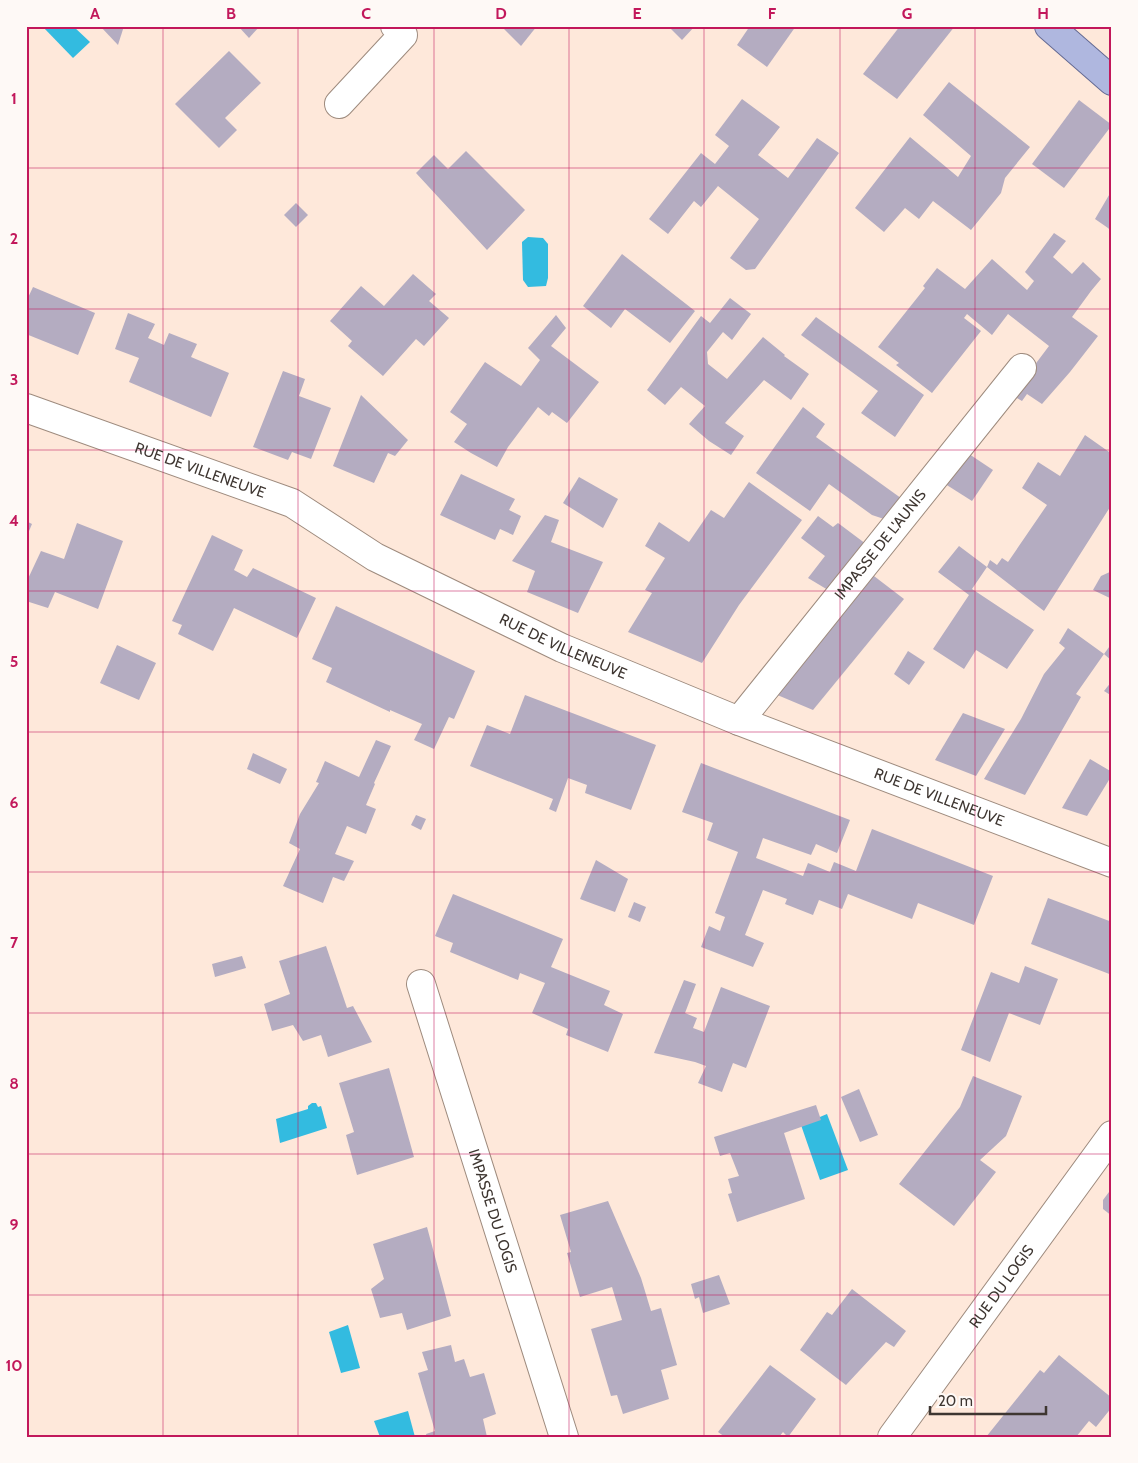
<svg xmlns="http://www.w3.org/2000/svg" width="1138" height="1463" font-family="Cabin,sans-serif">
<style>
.water{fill:#33bbe0}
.building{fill:#b4acc1}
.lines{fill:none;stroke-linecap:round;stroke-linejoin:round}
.minor-casing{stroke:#9e8b7e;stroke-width:30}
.major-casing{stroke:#656b94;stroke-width:30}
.minor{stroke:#fff;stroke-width:28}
.major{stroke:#afb7df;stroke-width:28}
.grid{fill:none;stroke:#c2185b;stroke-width:1;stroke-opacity:0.55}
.labels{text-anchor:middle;stroke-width:4;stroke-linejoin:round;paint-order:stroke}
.street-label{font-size:15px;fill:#3e3631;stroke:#fef9f6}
.neatline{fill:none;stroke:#c2185b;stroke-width:2}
.grid-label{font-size:16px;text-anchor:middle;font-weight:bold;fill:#c2185b}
</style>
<rect width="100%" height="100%" fill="#fee8da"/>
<g class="water">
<path d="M 42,26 L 73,26 L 90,42 L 73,58 Z"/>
<path d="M 528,237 L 543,238 L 548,244 L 548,278 L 546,286 L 528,287 L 523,280 L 522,242 Z"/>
<path d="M 312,1103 L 316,1103 L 318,1107 L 321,1106 L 327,1128 L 280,1143 L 276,1119 L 308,1109 L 308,1106 Z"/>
<path d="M 827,1114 L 848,1170 L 820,1180 L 801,1125 Z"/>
<path d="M 348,1325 L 360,1368 L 341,1373 L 329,1332 Z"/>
<path d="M 408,1411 L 415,1437 L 380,1437 L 374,1421 Z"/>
</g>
<g class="building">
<path d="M 100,26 L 124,26 L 118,45 Z"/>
<path d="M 238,26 L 260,26 L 249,38 Z"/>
<path d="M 501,26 L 537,26 L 521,46 Z"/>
<path d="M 668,26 L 695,26 L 682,40 Z"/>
<path d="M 750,26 L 796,26 L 767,67 L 737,45 Z"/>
<path d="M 900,26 L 955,26 L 897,99 L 863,74 Z"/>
<path d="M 229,51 L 261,83 L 225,118 L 237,130 L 219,148 L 175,104 Z"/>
<path d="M 949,82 L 1030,147 L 1005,178 L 1001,193 L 971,230 L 933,201 L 919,219 L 905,208 L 884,232 L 855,208 L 910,137 L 958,177 L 971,156 L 923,115 Z"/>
<path d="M 742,99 L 780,127 L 758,155 L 788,178 L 817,138 L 839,153 L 755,269 L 746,270 L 730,258 L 759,219 L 718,186 L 701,207 L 694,201 L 668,234 L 649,219 L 701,153 L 715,164 L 729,146 L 715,135 Z"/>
<path d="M 1079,100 L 1112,125 L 1064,188 L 1032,164 Z"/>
<path d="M 466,151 L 525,210 L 487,250 L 416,173 L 434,155 L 448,169 Z"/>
<path d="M 1112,190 L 1112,232 L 1108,228 L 1095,219 Z"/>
<path d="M 296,203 L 308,215 L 296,227 L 284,215 Z"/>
<path d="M 1054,233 L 1066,241 L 1053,257 L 1072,274 L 1083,262 L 1101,279 L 1091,291 L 1072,317 L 1098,336 L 1070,372 L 1042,404 L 1027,394 L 1022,401 L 1012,395 L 1049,346 L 1008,314 L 992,335 L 967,314 L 964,318 L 981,331 L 932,393 L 896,365 L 899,363 L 878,347 L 925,288 L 923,286 L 937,268 L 965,289 L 992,259 L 1027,290 L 1034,281 L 1025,272 Z"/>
<path d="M 622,254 L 695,311 L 670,343 L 625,309 L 611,328 L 583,306 Z"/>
<path d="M 413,274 L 436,294 L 429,301 L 449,318 L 424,346 L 416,339 L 383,376 L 348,346 L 352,341 L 330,321 L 361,286 L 384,306 Z"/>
<path d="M 33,287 L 95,313 L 78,355 L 26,334 L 26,302 Z"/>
<path d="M 730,298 L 751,314 L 732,340 L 723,332 L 707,352 L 708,364 L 727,379 L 763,337 L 785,355 L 784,356 L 809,374 L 791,400 L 764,380 L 725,423 L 744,436 L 731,455 L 709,441 L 689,424 L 705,406 L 681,387 L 665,405 L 647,390 L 701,316 L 710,323 Z"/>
<path d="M 128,313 L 155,324 L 148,338 L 164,345 L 169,333 L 197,344 L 191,357 L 229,373 L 211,417 L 129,382 L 139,358 L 115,349 Z"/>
<path d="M 556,315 L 566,328 L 551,346 L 599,382 L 567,423 L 552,412 L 549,416 L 538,407 L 508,447 L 497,467 L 471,453 L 454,442 L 467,424 L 450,412 L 485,362 L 521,386 L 540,360 L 528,348 Z"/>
<path d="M 816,317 L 924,395 L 895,437 L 861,413 L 878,391 L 801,335 Z"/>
<path d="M 283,371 L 305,379 L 299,396 L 331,408 L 311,459 L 292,452 L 288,460 L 253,447 Z"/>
<path d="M 361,395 L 408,440 L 395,456 L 388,453 L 374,483 L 333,466 Z"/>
<path d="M 803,407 L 825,424 L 816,437 L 905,501 L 890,521 L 872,515 L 829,484 L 810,511 L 756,473 Z"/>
<path d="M 1085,435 L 1112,454 L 1112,504 L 1044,611 L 987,567 L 990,560 L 997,565 L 1002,558 L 1008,562 L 1047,505 L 1022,488 L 1038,462 L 1060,476 Z"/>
<path d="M 966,452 L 993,470 L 972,501 L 942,482 Z"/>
<path d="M 461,474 L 515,499 L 509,510 L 521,516 L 513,535 L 500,529 L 495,540 L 440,515 Z"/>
<path d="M 579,477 L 618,499 L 603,528 L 563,503 Z"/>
<path d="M 749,482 L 802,520 L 739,605 L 702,663 L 628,632 L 652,593 L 645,590 L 665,558 L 645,546 L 659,522 L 689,542 L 711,510 L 724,518 Z"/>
<path d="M 545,515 L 559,520 L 551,542 L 603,562 L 578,613 L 527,592 L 535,571 L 512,561 Z"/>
<path d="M 818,516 L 833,527 L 838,523 L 870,547 L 833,593 L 808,578 L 825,556 L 801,538 Z"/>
<path d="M 26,521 L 32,524 L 26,538 Z"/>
<path d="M 77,523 L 123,541 L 98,609 L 55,592 L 48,608 L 26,601 L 26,583 L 41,551 L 64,559 Z"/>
<path d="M 212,535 L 243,550 L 234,570 L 247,577 L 253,568 L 316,598 L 297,638 L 234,608 L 213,651 L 178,634 L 182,625 L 172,621 Z"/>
<path d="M 959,546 L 987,567 L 972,589 L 1034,630 L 1007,669 L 976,650 L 964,669 L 933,649 L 969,595 L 938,572 Z"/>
<path d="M 1112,571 L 1112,599 L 1093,590 L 1101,576 Z"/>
<path d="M 870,573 L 904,599 L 813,710 L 775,694 Z"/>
<path d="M 336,606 L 475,671 L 454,719 L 449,717 L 434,749 L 414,740 L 422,724 L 390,710 L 390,712 L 326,682 L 332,668 L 312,659 Z"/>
<path d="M 1068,628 L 1104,654 L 1076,694 L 1081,697 L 1025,795 L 984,779 L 1021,719 L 1044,674 L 1065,648 L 1059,643 Z"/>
<path d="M 1112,643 L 1112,661 L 1104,654 Z"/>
<path d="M 117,645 L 156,663 L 139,700 L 100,683 Z"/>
<path d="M 908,651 L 925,662 L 909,685 L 894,674 Z"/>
<path d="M 1112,681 L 1112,696 L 1104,691 Z"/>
<path d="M 525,695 L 656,745 L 631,810 L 585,793 L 587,785 L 568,778 L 556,812 L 549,809 L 553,799 L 470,766 L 487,725 L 510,734 Z"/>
<path d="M 963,713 L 1005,729 L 976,776 L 935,760 Z"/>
<path d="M 376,740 L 391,746 L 374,783 L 375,784 L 366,805 L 376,809 L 366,834 L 347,826 L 335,854 L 354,861 L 344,881 L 333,877 L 323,903 L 283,886 L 300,849 L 289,843 L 300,814 L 319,783 L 316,782 L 325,761 L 359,777 Z"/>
<path d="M 253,753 L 287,769 L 280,784 L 247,769 Z"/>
<path d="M 1090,759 L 1112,772 L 1112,775 L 1087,816 L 1062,808 Z"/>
<path d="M 701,763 L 850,820 L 837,853 L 816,844 L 811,855 L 763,838 L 756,858 L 803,876 L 808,863 L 830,872 L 834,862 L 856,871 L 872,829 L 993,876 L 974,925 L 918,903 L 912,919 L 848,894 L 842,909 L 819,900 L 813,915 L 785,904 L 787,899 L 763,890 L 745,935 L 764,943 L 753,967 L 701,947 L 709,926 L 720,931 L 725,917 L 715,913 L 738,852 L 707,840 L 713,823 L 682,812 Z"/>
<path d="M 416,815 L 426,819 L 421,830 L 411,825 Z"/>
<path d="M 596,860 L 628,879 L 615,912 L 580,899 Z"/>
<path d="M 453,894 L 563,939 L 551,967 L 610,991 L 604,1005 L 623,1014 L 608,1052 L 566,1035 L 568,1029 L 532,1013 L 545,983 L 520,973 L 518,980 L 450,952 L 453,943 L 435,936 Z"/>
<path d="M 1048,898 L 1112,922 L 1112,975 L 1031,944 Z"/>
<path d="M 634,902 L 646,907 L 640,922 L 628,917 Z"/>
<path d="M 326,946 L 347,1008 L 353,1006 L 372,1042 L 328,1057 L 321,1035 L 303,1041 L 293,1025 L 272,1031 L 264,1004 L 290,994 L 279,961 Z"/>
<path d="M 242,956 L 246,968 L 215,977 L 212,964 Z"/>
<path d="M 1025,966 L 1058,979 L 1040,1025 L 1009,1013 L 990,1062 L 961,1050 L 991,972 L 1019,983 Z"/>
<path d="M 684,980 L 696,984 L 685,1013 L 697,1018 L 693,1028 L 704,1032 L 721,987 L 770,1006 L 746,1068 L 733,1063 L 722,1092 L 698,1083 L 706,1066 L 695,1062 L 654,1053 Z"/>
<path d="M 389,1068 L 414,1157 L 357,1175 L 346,1135 L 354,1132 L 339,1083 Z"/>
<path d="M 973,1076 L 1022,1096 L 1006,1136 L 980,1160 L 996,1172 L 954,1226 L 899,1184 L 960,1107 Z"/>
<path d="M 859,1089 L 878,1135 L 860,1142 L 841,1097 Z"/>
<path d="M 816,1105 L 821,1120 L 784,1133 L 805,1199 L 737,1222 L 728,1194 L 732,1193 L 728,1179 L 739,1176 L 730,1153 L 720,1156 L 714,1137 Z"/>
<path d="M 1112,1188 L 1112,1216 L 1103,1209 L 1103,1200 Z"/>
<path d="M 608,1201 L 641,1278 L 651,1311 L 661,1308 L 677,1365 L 661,1370 L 669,1399 L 623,1414 L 617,1395 L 611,1396 L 591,1329 L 622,1320 L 612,1287 L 580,1297 L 567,1253 L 571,1252 L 560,1215 Z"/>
<path d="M 427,1227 L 451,1316 L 407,1330 L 402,1313 L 380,1318 L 371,1289 L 384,1279 L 373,1244 Z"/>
<path d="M 719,1275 L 730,1304 L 703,1313 L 699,1297 L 695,1299 L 691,1284 Z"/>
<path d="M 852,1289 L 906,1331 L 894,1347 L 886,1342 L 846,1385 L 800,1350 L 827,1312 L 832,1315 Z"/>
<path d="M 451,1345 L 455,1362 L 464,1359 L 470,1377 L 484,1373 L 496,1414 L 483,1419 L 487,1437 L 427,1437 L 426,1434 L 435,1431 L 418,1373 L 428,1370 L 422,1352 Z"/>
<path d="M 1059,1355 L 1112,1398 L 1112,1407 L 1096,1427 L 1089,1421 L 1076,1437 L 986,1437 L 1040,1370 L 1044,1373 Z"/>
<path d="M 770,1365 L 816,1399 L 788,1437 L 783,1432 L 779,1437 L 725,1437 L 718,1432 Z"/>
</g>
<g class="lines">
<g class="minor-casing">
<g id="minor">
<path d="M 339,104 L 403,35 L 395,26"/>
<path id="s1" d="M 26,408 L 292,503 L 375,557 L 562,648 L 739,721 L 1112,863"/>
<path id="s2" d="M 739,721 L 1022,368"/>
<path id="s3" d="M 421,984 L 564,1437"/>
<path id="s4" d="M 892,1437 L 1112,1135"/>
</g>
</g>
<g class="major-casing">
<path id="major" d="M 1049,26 L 1112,81"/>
</g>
<use href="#minor" class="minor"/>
<use href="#major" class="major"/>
</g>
<path class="grid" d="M 163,26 L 163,1437M 298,26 L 298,1437M 434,26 L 434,1437M 569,26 L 569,1437M 704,26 L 704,1437M 840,26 L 840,1437M 975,26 L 975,1437M 26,168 L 1112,168M 26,309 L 1112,309M 26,450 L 1112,450M 26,591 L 1112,591M 26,732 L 1112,732M 26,872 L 1112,872M 26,1013 L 1112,1013M 26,1154 L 1112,1154M 26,1295 L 1112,1295"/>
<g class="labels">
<g class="street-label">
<text dy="5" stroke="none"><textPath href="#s1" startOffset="185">RUE DE VILLENEUVE</textPath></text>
<text dy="5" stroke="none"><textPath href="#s2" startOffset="226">IMPASSE DE L'AUNIS</textPath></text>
<text dy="5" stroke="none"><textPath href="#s1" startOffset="590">RUE DE VILLENEUVE</textPath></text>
<text dy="5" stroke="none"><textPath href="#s1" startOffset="995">RUE DE VILLENEUVE</textPath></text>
<text dy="5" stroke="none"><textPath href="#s3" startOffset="238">IMPASSE DU LOGIS</textPath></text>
<text dy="5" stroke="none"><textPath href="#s4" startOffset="186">RUE DU LOGIS</textPath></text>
</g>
</g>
<rect width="1138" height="1463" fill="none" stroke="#fef9f6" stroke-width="55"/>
<path d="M930 1406v8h116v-8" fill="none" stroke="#3e3631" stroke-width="2.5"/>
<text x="938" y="1406" font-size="15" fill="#3e3631" stroke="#fef9f6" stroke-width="4" paint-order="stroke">20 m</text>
<rect x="28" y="28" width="1082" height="1408" class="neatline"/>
<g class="grid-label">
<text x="95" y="19">A</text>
<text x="231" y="19">B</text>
<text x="366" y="19">C</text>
<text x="501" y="19">D</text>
<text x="637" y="19">E</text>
<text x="772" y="19">F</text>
<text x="907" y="19">G</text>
<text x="1043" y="19">H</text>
<text x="14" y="104">1</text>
<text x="14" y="244">2</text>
<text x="14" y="385">3</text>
<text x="14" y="526">4</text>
<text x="14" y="667">5</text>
<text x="14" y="808">6</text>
<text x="14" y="948">7</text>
<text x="14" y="1089">8</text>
<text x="14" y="1230">9</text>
<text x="14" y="1371">10</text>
</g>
</svg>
